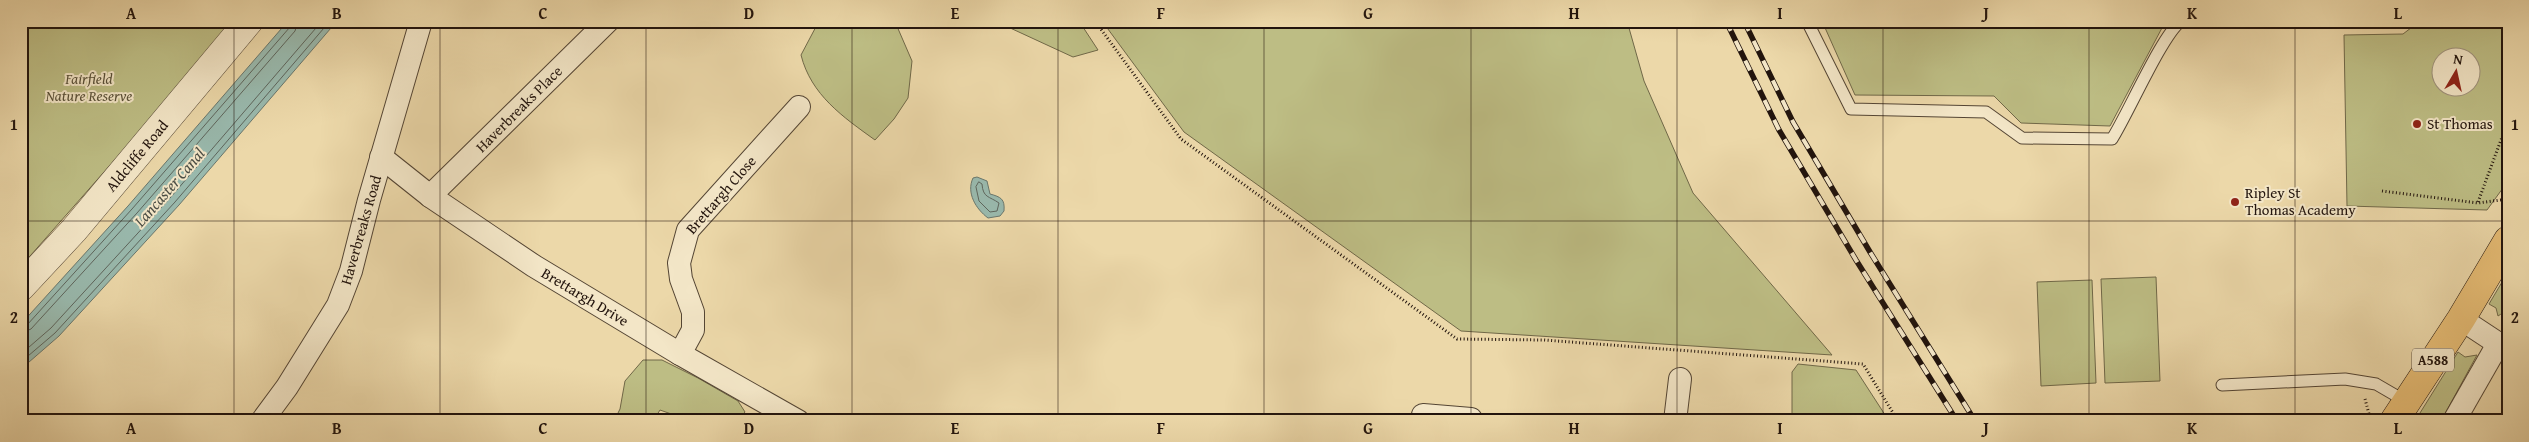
<svg xmlns="http://www.w3.org/2000/svg" width="2529" height="442" font-family="'Gentium Book Plus',serif">
<style>
.green{fill:#bdbd84;stroke:#706848;fill-rule:evenodd}
.water{fill:#99b9ad;stroke:#69776d}
.lines{fill:none;stroke-linecap:round;stroke-linejoin:round}
.shore{stroke:#5e665d;stroke-width:1}
.service-casing{stroke:#544534;stroke-width:13}
.minor-casing{stroke:#544534;stroke-width:24}
.tertiary-casing{stroke:#544534;stroke-width:29}
.primary-casing{stroke:#22140d;stroke-width:29}
.path{stroke:#22140d;stroke-width:3;stroke-dasharray:1 2.5;stroke-linecap:butt}
.service{stroke:#f3e6c7;stroke-width:11}
.minor{stroke:#f3e6c7;stroke-width:22}
.tertiary{stroke:#f3e6c7;stroke-width:28}
.primary{stroke:#e6bc74;stroke-width:28}
.rail-casing{stroke:#22140d;stroke-width:5.5}
.rail{stroke:#f3e6c7;stroke-width:4;stroke-dasharray:11;stroke-linecap:butt}
.grid{fill:none;stroke:#22140d;stroke-width:1;stroke-opacity:0.55}
.poi-dot{fill:#8f2418;stroke:#f3e6c7;stroke-width:2}
.labels{text-anchor:middle;stroke-width:4;stroke-linejoin:round;paint-order:stroke}
.shield{fill:#f3e6c7;stroke:#615345;stroke-width:1}
.shield-label{font-size:14px;font-weight:bold;fill:#22140d}
.park-label{font-size:15px;font-style:italic;fill:#584f37;stroke:#f3e6c7}
.street-label{font-size:15px;fill:#22140d;stroke:#f3e6c7}
.poi-label{font-size:15px;fill:#22140d;stroke:#f3e6c7;text-anchor:start}
.water-label{font-size:16px;font-style:italic;fill:#4c4e45;stroke:#f3e6c7}
.neatline{fill:none;stroke:#22140d;stroke-width:2}
.grid-label{font-size:16px;text-anchor:middle;font-weight:bold;fill:#22140d}
</style>
<rect width="100%" height="100%" fill="#ecd8a9"/>
<filter id="stains"><feTurbulence type="fractalNoise" baseFrequency=".004" numOctaves="4"/><feColorMatrix values="0 0 0 0 .2 0 0 0 0 .09 0 0 0 0 .02 0 0 0 .5 -.17"/></filter>
<radialGradient id="worn" r=".72"><stop offset=".6" stop-color="#630" stop-opacity="0"/><stop offset="1" stop-color="#630" stop-opacity=".3"/></radialGradient>
<g class="green">
<path d="M 21,21 L 237,21 L 23,264 L 21,269 Z"/>
<path d="M 819,21 L 897,21 L 896,24 L 912,61 L 908,98 L 894,119 L 875,140 C 843,117 811,95 801,55 Z"/>
<path d="M 995,21 L 1079,21 L 1098,50 L 1073,57 Z"/>
<path d="M 1102,21 L 1627,21 L 1644,81 L 1693,193 L 1832,355 L 1461,331 L 1184,132 Z"/>
<path d="M 1822,21 L 2164,21 L 2163,26 L 2110,126 L 2021,123 L 1994,96 L 1855,95 Z"/>
<path d="M 2420,21 L 2508,21 L 2508,181 L 2487,210 L 2347,206 L 2344,35 L 2403,34 ZM 2442,58 L 2472,58 L 2472,88 L 2442,88 Z"/>
<path d="M 2508,272 C 2508,287 2513,308 2498,316 L 2496,308 L 2489,304 Z"/>
<path d="M 2156,277 L 2160,381 L 2105,383 L 2101,279 Z"/>
<path d="M 2092,280 L 2096,383 L 2041,386 L 2037,282 Z"/>
<path d="M 2458,352 L 2465,357 L 2477,355 L 2441,421 L 2415,421 Z"/>
<path d="M 643,360 L 662,360 L 698,378 L 738,401 L 745,412 L 737,421 L 691,421 L 660,410 L 653,421 L 614,421 L 620,409 L 625,381 Z"/>
<path d="M 1798,364 L 1856,370 L 1889,421 L 1854,421 L 1853,418 L 1848,416 L 1838,418 L 1837,421 L 1792,421 L 1792,372 Z"/>
</g>
<g class="water">
<path d="M 288,21 L 337,21 L 179,205 L 59,336 L 21,369 L 21,324 L 128,206 Z"/>
<path d="M 977,177 L 987,181 L 990,194 C 1001,197 1005,199 1004,211 L 1000,216 L 988,218 C 976,209 966,193 973,178 Z"/>
</g>
<g class="lines">
<g class="shore">
<path d="M 979,182 L 982,184 C 983,198 989,196 999,203 L 997,211 L 990,212 L 979,201 L 976,187 Z"/>
<path d="M 21,326 L 27,325 L 132,209 L 290,27 L 292,21"/>
<path d="M 21,333 L 31,329 L 137,213 L 295,31 L 298,21"/>
<path d="M 21,354 L 51,328 L 170,198 L 322,21"/>
<path d="M 21,362 L 55,333 L 175,202 L 330,21"/>
</g>
<g class="service-casing">
<g id="service">
<path d="M 1807,21 L 1851,109 L 1986,112 L 2022,138 L 2112,139 C 2128,114 2162,35 2181,21"/>
<path d="M 2222,385 L 2345,379 L 2376,384 L 2407,402"/>
</g>
</g>
<g class="minor-casing">
<g id="minor">
<path d="M 381,157 L 430,196 L 534,266 L 680,354 L 798,421"/>
<path d="M 430,196 L 608,21"/>
<path d="M 2461,319 L 2508,350"/>
<path d="M 680,354 L 693,330 L 693,312 L 681,279 L 679,263 L 688,230 L 799,107"/>
<path d="M 1423,415 L 1471,419"/>
<path d="M 262,421 L 287,387 L 338,305 L 351,271 L 369,200 L 421,21"/>
<path d="M 1675,421 L 1680,379"/>
<path d="M 2454,421 L 2498,344"/>
</g>
</g>
<g class="tertiary-casing">
<path id="tertiary" d="M 21,287 L 74,230 L 249,21"/>
</g>
<g class="primary-casing">
<path id="primary" d="M 2394,421 L 2461,319 L 2508,240"/>
</g>
<g class="path">
<path d="M 1095,21 L 1181,139 L 1457,339 L 1544,340 L 1863,364 L 1898,421"/>
<path d="M 2382,191 L 2478,203 L 2508,199"/>
<path d="M 2478,202 L 2508,121"/>
<path d="M 2365,399 L 2369,414"/>
</g>
<use href="#service" class="service"/>
<use href="#minor" class="minor"/>
<use href="#tertiary" class="tertiary"/>
<use href="#primary" class="primary"/>
<g class="rail-casing">
<g id="rail">
<path d="M 1726,21 L 1779,130 L 1856,260 L 1957,421"/>
<path d="M 1744,21 L 1793,122 L 1870,252 L 1975,421"/>
</g>
</g>
<use href="#rail" class="rail"/>
</g>
<path class="grid" d="M 234,21 L 234,421M 440,21 L 440,421M 646,21 L 646,421M 852,21 L 852,421M 1058,21 L 1058,421M 1264,21 L 1264,421M 1471,21 L 1471,421M 1677,21 L 1677,421M 1883,21 L 1883,421M 2089,21 L 2089,421M 2295,21 L 2295,421M 21,221 L 2508,221"/>
<g class="poi-dot">
<circle cx="2417" cy="124" r="5"/>
<circle cx="2235" cy="202" r="5"/>
</g>
<g class="labels">
<rect class="shield" x="2412" y="348.5" width="42" height="23" rx="4"/>
<g class="shield-label">
<text x="2433" y="365">A588</text>
</g>
<g class="park-label">
<text x="89" y="84">Fairfield<tspan x="89" dy="17">Nature Reserve</tspan></text>
</g>
<g class="street-label">
<text transform="translate(519 109) rotate(-45)" y="5">Haverbreaks Place</text>
<text transform="translate(137 156) rotate(-50)" y="5">Aldcliffe Road</text>
<text transform="translate(721 195) rotate(-49)" y="5">Brettargh Close</text>
<text transform="translate(361 230) rotate(-74)" y="5">Haverbreaks Road</text>
<text transform="translate(585 297) rotate(31)" y="5">Brettargh Drive</text>
</g>
<g class="poi-label">
<text x="2427" y="129">St Thomas</text>
<text x="2245" y="198">Ripley St<tspan x="2245" dy="17">Thomas Academy</tspan></text>
</g>
<g class="water-label">
<text transform="translate(169 187) rotate(-49)" y="6">Lancaster Canal</text>
</g>
</g>
<rect width="2529" height="442" fill="none" stroke="#ecd8a9" stroke-width="55"/>
<g transform="translate(2456 72) rotate(9)"><circle r="24" fill="#f3e6c7" stroke="#9f927d"/>
<path d="M0-4L9 19L0 12L-9 19Z" fill="#8f2418"/>
<text y="-8" font-size="14" font-weight="bold" text-anchor="middle" fill="#22140d">N</text>
</g>
<rect x="28" y="28" width="2474" height="386" class="neatline"/>
<g class="grid-label">
<text x="131" y="19">A</text>
<text x="337" y="19">B</text>
<text x="543" y="19">C</text>
<text x="749" y="19">D</text>
<text x="955" y="19">E</text>
<text x="1161" y="19">F</text>
<text x="1368" y="19">G</text>
<text x="1574" y="19">H</text>
<text x="1780" y="19">I</text>
<text x="1986" y="19">J</text>
<text x="2192" y="19">K</text>
<text x="2398" y="19">L</text>
<text x="14" y="130">1</text>
<text x="2515" y="130">1</text>
<text x="14" y="323">2</text>
<text x="2515" y="323">2</text>
<text x="131" y="434">A</text>
<text x="337" y="434">B</text>
<text x="543" y="434">C</text>
<text x="749" y="434">D</text>
<text x="955" y="434">E</text>
<text x="1161" y="434">F</text>
<text x="1368" y="434">G</text>
<text x="1574" y="434">H</text>
<text x="1780" y="434">I</text>
<text x="1986" y="434">J</text>
<text x="2192" y="434">K</text>
<text x="2398" y="434">L</text>
</g>
<rect width="100%" height="100%" filter="url(#stains)"/>
<rect width="100%" height="100%" fill="url(#worn)"/>
</svg>
